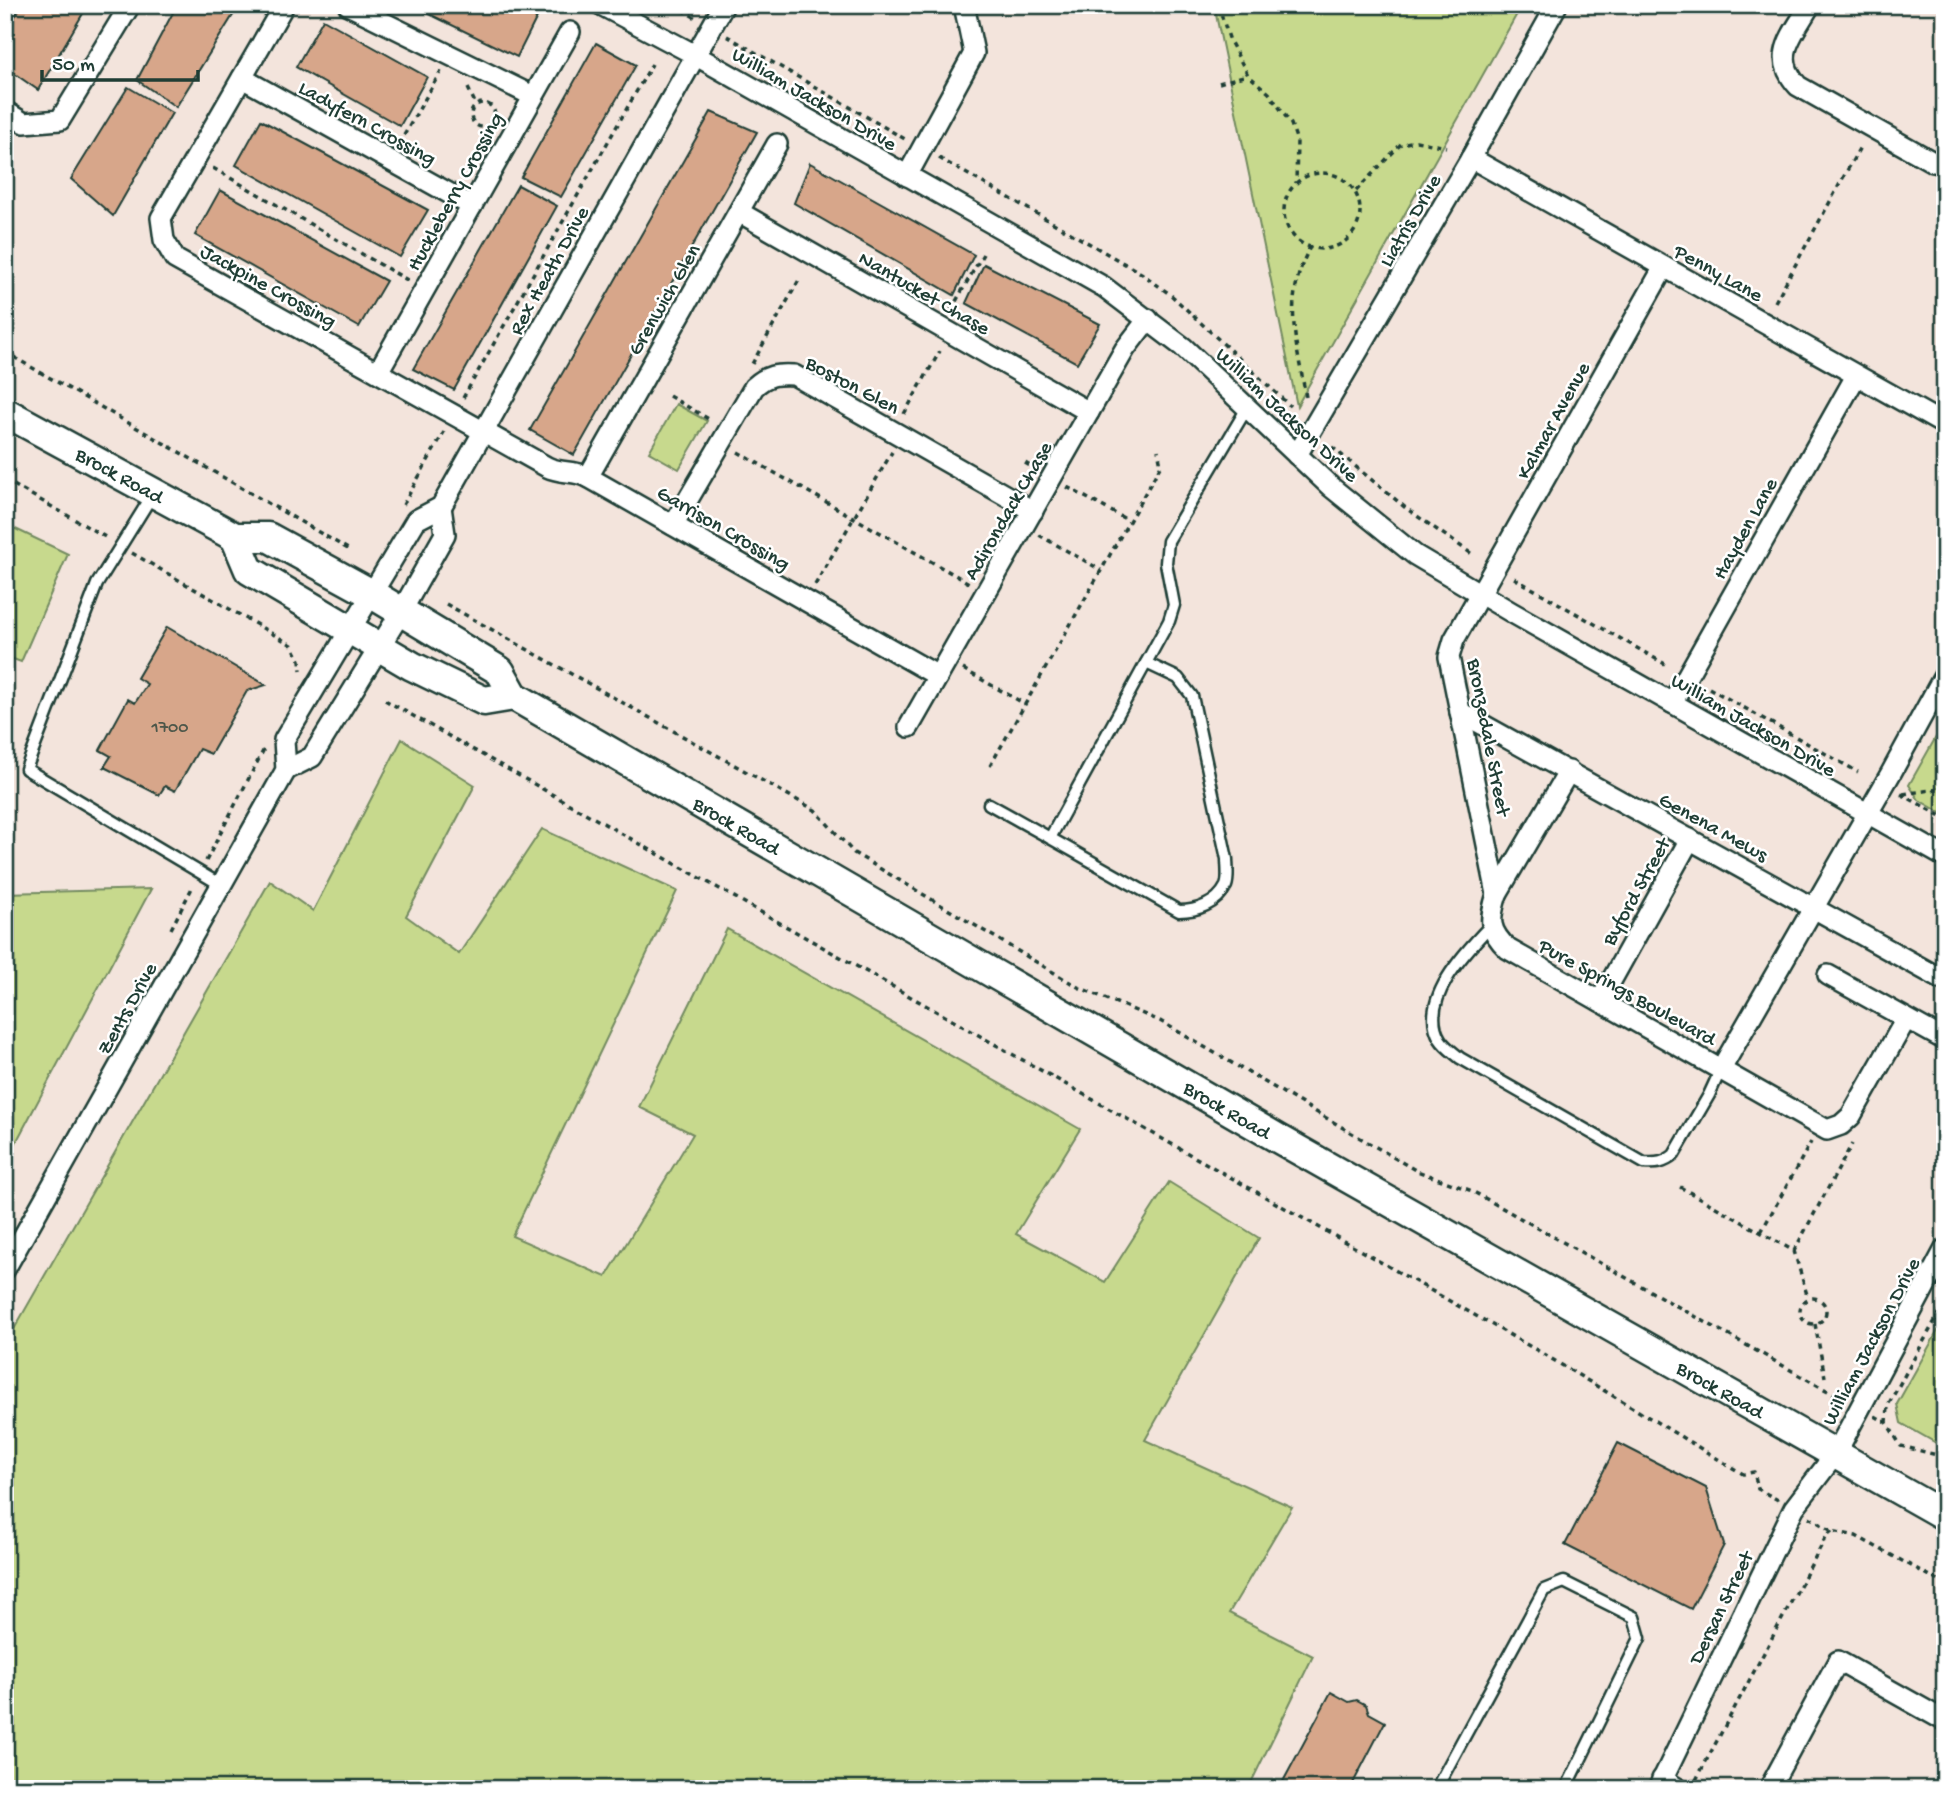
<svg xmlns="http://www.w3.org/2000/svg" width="1950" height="1794" font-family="'Gochi Hand',sans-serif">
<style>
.green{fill:#c7d98d;stroke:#738b60;stroke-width:2}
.building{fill:#d7a68a;stroke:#1f3d34;stroke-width:2}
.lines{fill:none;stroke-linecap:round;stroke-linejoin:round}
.service-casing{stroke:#1f3d34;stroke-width:15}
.minor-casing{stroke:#1f3d34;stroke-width:24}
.secondary-casing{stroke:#1f3d34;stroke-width:33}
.path{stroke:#1f3d34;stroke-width:3.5;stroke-dasharray:5 5;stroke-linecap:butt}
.service{stroke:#fff;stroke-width:10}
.minor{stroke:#fff;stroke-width:19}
.secondary{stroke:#fff;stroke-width:28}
.labels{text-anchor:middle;stroke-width:5;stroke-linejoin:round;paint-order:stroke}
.number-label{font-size:18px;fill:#4d574a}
.street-label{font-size:21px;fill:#1f3d34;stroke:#fff}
</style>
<rect width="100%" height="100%" fill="#f3e4dc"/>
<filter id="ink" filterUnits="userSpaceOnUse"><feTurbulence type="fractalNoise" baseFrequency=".0143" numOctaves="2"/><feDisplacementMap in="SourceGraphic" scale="14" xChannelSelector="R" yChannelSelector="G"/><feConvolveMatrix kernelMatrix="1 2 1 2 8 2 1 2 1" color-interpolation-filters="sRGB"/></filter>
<g filter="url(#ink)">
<g class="green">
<path d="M 1214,5 L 1522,5 L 1297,406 Z"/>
<path d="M 676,404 L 707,421 L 679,469 L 649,452 Z"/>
<path d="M 5,524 L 68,554 L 21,662 L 5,656 Z"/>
<path d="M 1945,721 L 1945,815 L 1919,800 L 1909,785 Z"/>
<path d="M 402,739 L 475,785 L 406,916 L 459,954 L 542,829 L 677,891 L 512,1236 L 606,1277 L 693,1134 L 639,1107 L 727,929 L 1080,1129 L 1016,1234 L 1105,1282 L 1169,1182 L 1259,1238 L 1145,1440 L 1292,1507 L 1229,1613 L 1313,1656 L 1248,1789 L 5,1789 L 5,1345 L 270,881 L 313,911 Z"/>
<path d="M 151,889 L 5,1163 L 5,893 Z"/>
<path d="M 1945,1318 L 1945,1448 L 1901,1423 L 1897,1404 Z"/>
</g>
<g class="building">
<path d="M 22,5 L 88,5 L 38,90 L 5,67 L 5,32 Z"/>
<path d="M 177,5 L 224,5 L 235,12 L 176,107 L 137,80 Z"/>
<path d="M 411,5 L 535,5 L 541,9 L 517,57 Z"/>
<path d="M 323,19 L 427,77 L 400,126 L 296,67 Z"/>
<path d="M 596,43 L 636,65 L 561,197 L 521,177 Z"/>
<path d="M 128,87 L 172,113 L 113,216 L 71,179 Z"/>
<path d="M 711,112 L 757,132 L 574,455 L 530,430 Z"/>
<path d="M 261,120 L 428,210 L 400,257 L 236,165 Z"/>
<path d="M 810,163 L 974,255 L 954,295 L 794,203 Z"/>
<path d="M 518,185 L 557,206 L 454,390 L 413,369 Z"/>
<path d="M 220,190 L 386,281 L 359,327 L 195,235 Z"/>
<path d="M 984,264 L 1100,324 L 1077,363 L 966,303 Z"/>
<path d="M 167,627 L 266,685 L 247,691 L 211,754 L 199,749 L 175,791 L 165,786 L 159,795 L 104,767 L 111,756 L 100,750 L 128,699 L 135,703 L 147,684 L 137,678 Z"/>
<path d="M 1618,1443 L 1706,1488 L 1724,1545 L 1691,1609 L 1565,1545 Z"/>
<path d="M 1331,1692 L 1349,1702 L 1357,1700 L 1366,1705 L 1369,1713 L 1385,1722 L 1350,1789 L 1279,1789 Z"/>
</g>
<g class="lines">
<g class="service-casing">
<g id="service">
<path d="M 153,494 L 97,584 L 26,769 L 221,885"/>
<path d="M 989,804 L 1050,838 L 1169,621 L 1174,605 L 1166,563 L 1168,541 L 1247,408"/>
<path d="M 1050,838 L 1179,911 C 1197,911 1217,904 1226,886 C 1229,879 1227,866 1227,859 L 1192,696 L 1178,678 L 1146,663"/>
<path d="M 1491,925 C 1467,950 1417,1001 1440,1039 C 1445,1047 1453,1052 1460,1058 L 1644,1163 C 1657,1164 1664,1163 1674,1155 L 1709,1095 L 1721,1069"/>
<path d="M 1436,1789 L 1544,1590 L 1564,1582 L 1634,1617 L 1640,1638 L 1566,1789"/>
</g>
</g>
<g class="minor-casing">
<g id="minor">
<path d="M 284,5 L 161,218 L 164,240 L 175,259 L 547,467 C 561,474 575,470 588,477 L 938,676"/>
<path d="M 348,5 L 533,96"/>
<path d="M 601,5 L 686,50 L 1104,287 L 1183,347 L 1331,487 L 1415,555 L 1511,612 L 1945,857"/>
<path d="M 1810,5 C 1794,34 1770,56 1798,86 L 1933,162 L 1945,164"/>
<path d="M 242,78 L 472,206"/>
<path d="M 5,111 L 24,123 L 60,120 L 130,5"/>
<path d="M 1471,158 L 1945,425"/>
<path d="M 907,176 L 974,53 L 964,5"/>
<path d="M 739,212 L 1089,412"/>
<path d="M 378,372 L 570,32"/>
<path d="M 1297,455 L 1471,158 L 1557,5"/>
<path d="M 588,477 L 777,144"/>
<path d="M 673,525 L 754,387 C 767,375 776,374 794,375 L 1033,511"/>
<path d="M 1672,703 L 1856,376"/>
<path d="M 1460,712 L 1945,981"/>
<path d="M 909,727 L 1125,349 L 1148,319"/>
<path d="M 286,770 L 312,757 L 401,612 L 445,534 L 441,507"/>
<path d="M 1569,771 L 1497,894 C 1489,920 1488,930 1508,949 L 1827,1130 L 1841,1125 L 1851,1116 L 1906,1019"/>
<path d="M 1497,894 L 1449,657 L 1454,640 L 1664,267"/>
<path d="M 1828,975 L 1945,1040"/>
<path d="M 1600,1001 L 1690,839"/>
<path d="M 1721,1069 L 1891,773 L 1945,674"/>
<path d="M 5,1269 L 286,770 L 284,740 L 416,520 L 441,507 L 724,5"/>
<path d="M 1662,1779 L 1679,1789"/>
<path d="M 1658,1789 L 1794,1508 L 1836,1453 L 1945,1249"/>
<path d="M 1769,1789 L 1838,1661 L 1945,1721"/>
</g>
</g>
<g class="secondary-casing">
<g id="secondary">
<path id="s1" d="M 5,412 L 235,537 L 268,537 L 372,594 L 500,671 L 514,696 L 1279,1139 L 1945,1516"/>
<path d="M 235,537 L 249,570 L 412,666 L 484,701 L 514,696"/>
</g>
</g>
<g class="path">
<path d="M 673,5 L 696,18"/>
<path d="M 1221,5 L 1222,17 L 1230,41 L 1248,75 L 1269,93 L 1291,124 L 1297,141 L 1296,183"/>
<path d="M 727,36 L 905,139"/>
<path d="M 1219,83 L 1247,75"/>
<path d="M 468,88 L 476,105"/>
<circle cx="483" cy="115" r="12"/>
<path d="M 399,144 L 441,71"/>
<path d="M 939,158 L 1141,273 L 1171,295 L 1290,406"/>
<path d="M 213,168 L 409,281"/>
<circle cx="1322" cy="211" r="38"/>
<path d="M 1356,191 L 1401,144 L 1416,141 L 1446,147"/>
<path d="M 1775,302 L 1860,147"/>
<path d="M 951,310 L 983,254"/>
<path d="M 5,352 L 348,549"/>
<path d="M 752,364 L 799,280"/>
<path d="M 669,396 L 712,421"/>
<path d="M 1306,397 C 1296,341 1282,301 1310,247"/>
<path d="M 463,398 L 652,64"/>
<path d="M 904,414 L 940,351"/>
<path d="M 1332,447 L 1407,509 L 1472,554"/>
<path d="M 738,452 L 969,583"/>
<path d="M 1025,463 L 1035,469"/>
<path d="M 5,480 L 107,538"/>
<path d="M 1067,487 L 1129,521"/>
<path d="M 403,505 L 444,432"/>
<path d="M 1039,535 L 1101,570"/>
<path d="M 132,553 L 292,645 L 300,660 L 301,670"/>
<path d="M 1514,578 L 1665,664"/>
<path d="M 815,585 L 892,452"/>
<path d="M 446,604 L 815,810 L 854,853 L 1078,987 L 1160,1021 L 1417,1171 L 1472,1191 L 1844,1400"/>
<path d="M 963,669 L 1025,704"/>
<path d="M 1709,688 L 1858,772"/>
<path d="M 385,700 L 1540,1352 L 1743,1474 L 1754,1472 L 1758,1489 L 1778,1500"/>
<path d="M 990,766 L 1161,465 L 1158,450"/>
<path d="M 1901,794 L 1945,818"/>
<path d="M 1903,794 L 1945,788"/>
<path d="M 206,861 L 264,749"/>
<path d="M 171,929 L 193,886"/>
<path d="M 1680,1187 L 1794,1251 L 1808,1298"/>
<path d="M 1761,1232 L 1811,1142"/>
<path d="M 1794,1251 L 1852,1144"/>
<circle cx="1813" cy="1311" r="13"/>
<path d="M 1815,1324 L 1825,1377"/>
<path d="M 1875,1416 L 1887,1423 L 1901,1446 L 1945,1457"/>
<path d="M 1887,1423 L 1888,1405 L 1945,1303"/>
<path d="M 1809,1517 L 1832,1531 L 1856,1536 L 1945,1584"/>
<path d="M 1696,1780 L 1827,1535 L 1832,1531"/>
</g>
<use href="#service" class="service"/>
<use href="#minor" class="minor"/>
<use href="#secondary" class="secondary"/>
</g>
</g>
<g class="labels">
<g class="number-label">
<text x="170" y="732">1700</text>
</g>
<g class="street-label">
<text transform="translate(815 98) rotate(30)" y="7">William Jackson Drive</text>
<text transform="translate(368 122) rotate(29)" y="7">Ladyfern Crossing</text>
<text transform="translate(454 191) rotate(-61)" y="7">Huckleberry Crossing</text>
<text transform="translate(1409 220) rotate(-60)" y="7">Liatris Drive</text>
<text transform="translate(548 270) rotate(-61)" y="7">Rex Heath Drive</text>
<text transform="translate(1719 272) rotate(29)" y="7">Penny Lane</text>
<text transform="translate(269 285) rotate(29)" y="7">Jackpine Crossing</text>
<text transform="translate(925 292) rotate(30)" y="7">Nantucket Chase</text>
<text transform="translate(663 299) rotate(-60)" y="7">Grenwich Glen</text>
<text transform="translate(853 384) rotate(28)" y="7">Boston Glen</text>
<text transform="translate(1288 414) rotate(43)" y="7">William Jackson Drive</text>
<text transform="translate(1552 420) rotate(-61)" y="7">Kalmar Avenue</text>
<text dy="7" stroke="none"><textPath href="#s1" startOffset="131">Brock Road</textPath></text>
<text transform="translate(1007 510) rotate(-60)" y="7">Adirondack Chase</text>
<text transform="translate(724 527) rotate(30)" y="7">Garrison Crossing</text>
<text transform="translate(1744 528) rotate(-61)" y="7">Hayden Lane</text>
<text transform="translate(1754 724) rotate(30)" y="7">William Jackson Drive</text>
<text transform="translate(1490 737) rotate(79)" y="7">Bronzedale Street</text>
<text dy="7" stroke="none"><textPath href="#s1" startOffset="849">Brock Road</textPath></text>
<text transform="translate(1714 826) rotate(29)" y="7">Genena Mews</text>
<text transform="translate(1635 891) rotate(-61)" y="7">Byford Street</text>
<text transform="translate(1628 991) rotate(29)" y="7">Pure Springs Boulevard</text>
<text transform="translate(126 1008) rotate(-61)" y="7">Zents Drive</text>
<text dy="7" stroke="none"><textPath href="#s1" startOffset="1416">Brock Road</textPath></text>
<text transform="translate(1870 1341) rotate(-62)" y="7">William Jackson Drive</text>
<text dy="7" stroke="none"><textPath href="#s1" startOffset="1983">Brock Road</textPath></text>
<text transform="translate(1720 1607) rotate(-64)" y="7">Dersan Street</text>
</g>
</g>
<rect width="1950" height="1794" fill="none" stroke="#fff" stroke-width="28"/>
<rect x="14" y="14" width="1922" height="1766" fill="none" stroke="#1f3d34" stroke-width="2.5" filter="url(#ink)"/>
<path d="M42 70v10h156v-10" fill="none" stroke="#1f3d34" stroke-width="3.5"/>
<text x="52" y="70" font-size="21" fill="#1f3d34" stroke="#ffffff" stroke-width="5" paint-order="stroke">50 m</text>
</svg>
